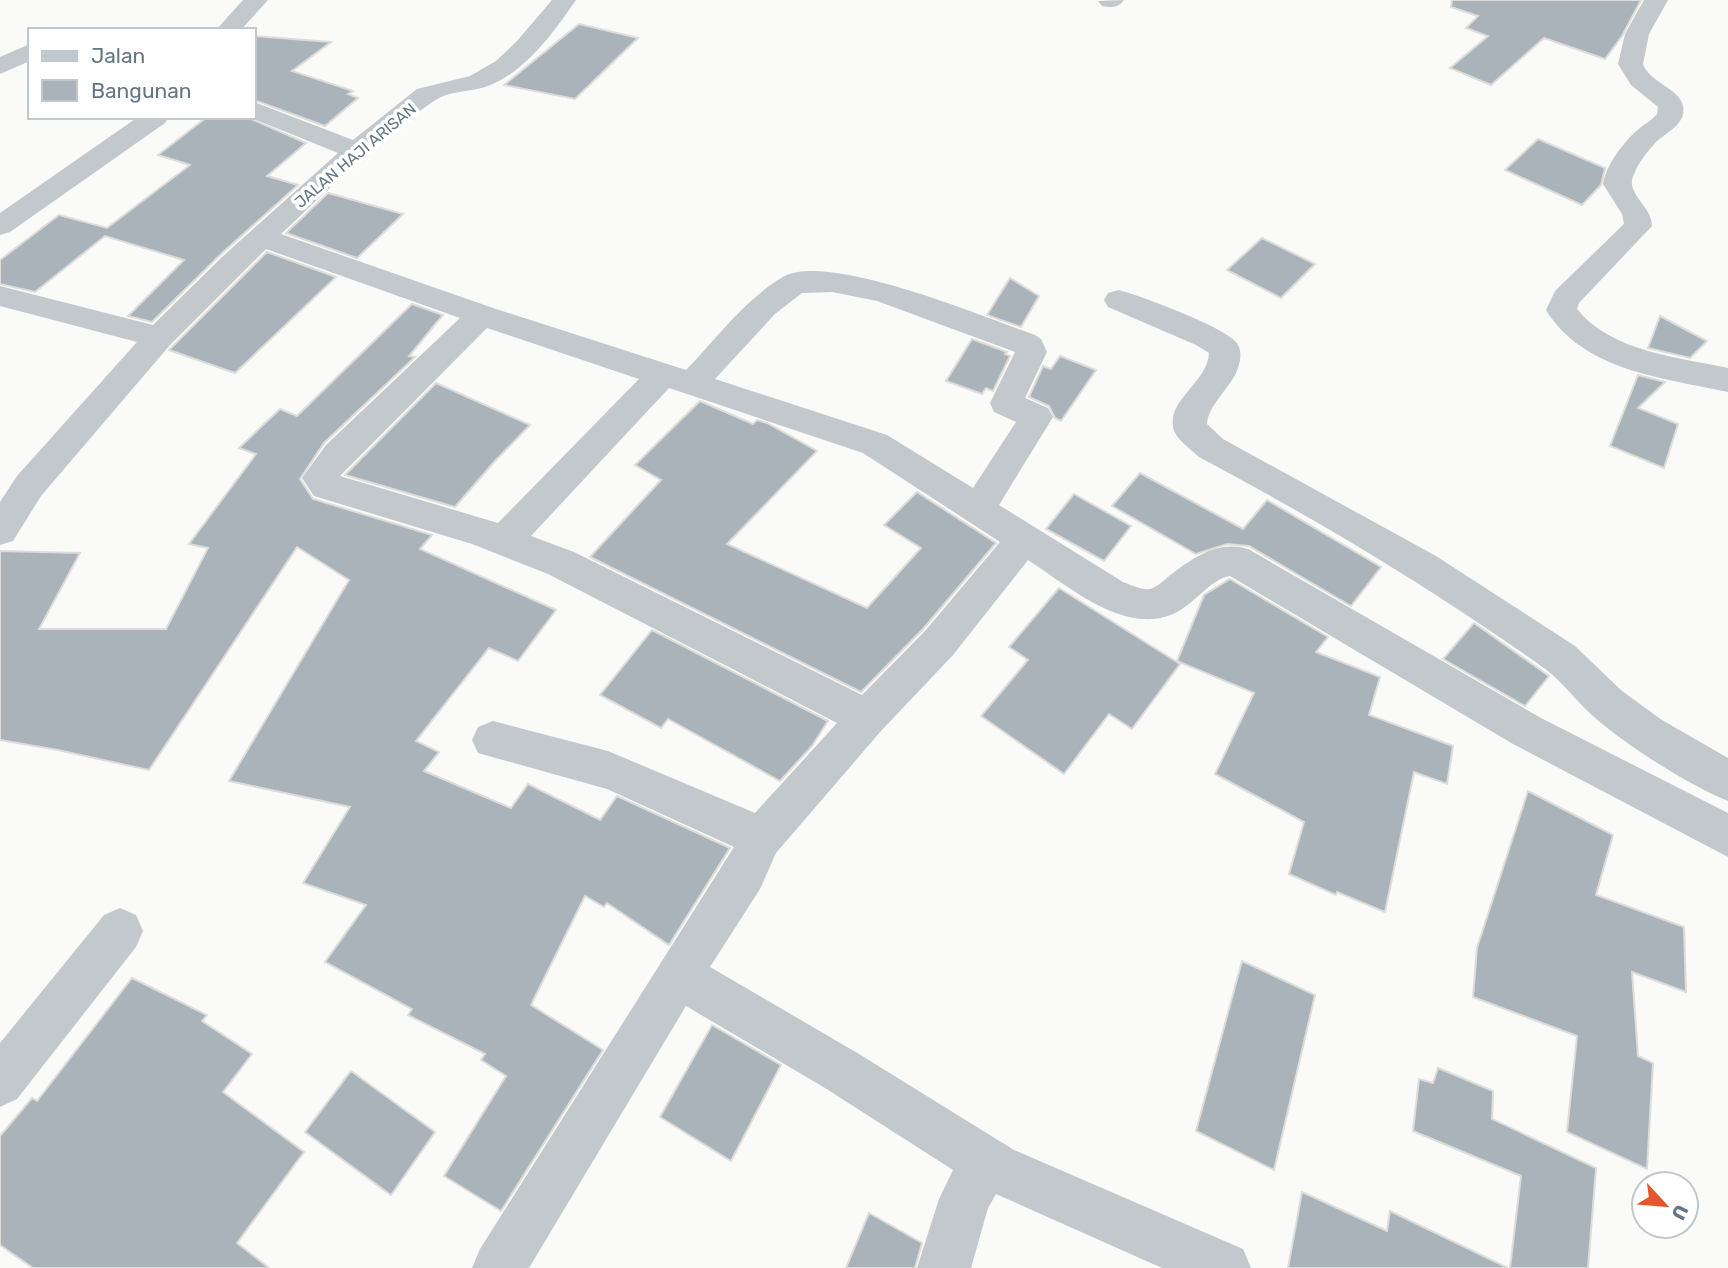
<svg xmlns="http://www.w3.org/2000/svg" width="1728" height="1268" font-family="Rubik,sans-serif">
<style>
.building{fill:#aab3b9;stroke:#dcdcda;stroke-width:2}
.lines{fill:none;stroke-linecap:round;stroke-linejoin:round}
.minor{fill:#c3c8cc;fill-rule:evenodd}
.labels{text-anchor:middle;stroke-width:7;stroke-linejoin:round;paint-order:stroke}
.far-street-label{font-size:16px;fill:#657683;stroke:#fff}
</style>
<rect width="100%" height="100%" fill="#fafaf8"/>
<g class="building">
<path d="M 1452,0 L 1641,0 L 1622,36 L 1605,59 L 1544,38 L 1491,85 L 1450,68 L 1488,36 L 1466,28 L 1478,16 L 1451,7 Z"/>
<path d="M 579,24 L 638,38 L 575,99 L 504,85 Z"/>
<path d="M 254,36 L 331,42 L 292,71 L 353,91 L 348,94 L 358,98 L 325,126 L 254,100 Z"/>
<path d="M 207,117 L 247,117 L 306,143 L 267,176 L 298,185 L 220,255 L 152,322 L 128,316 L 184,260 L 105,236 L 35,292 L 0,284 L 0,260 L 59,215 L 107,228 L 190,165 L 158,155 Z"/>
<path d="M 1538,139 L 1605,168 L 1601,185 L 1582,205 L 1505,170 Z"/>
<path d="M 328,193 L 403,214 L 357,258 L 286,233 Z"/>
<path d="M 1262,238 L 1315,264 L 1281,298 L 1227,270 Z"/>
<path d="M 267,252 L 336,277 L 235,373 L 169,350 Z"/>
<path d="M 1010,278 L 1039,296 L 1021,327 L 987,315 Z"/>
<path d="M 412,304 L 443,315 L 409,356 L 415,357 L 324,443 L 300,479 L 313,499 L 432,535 L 420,549 L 556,610 L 518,661 L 489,648 L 416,741 L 439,752 L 424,771 L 511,808 L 528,784 L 600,820 L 617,796 L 730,848 L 669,945 L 607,903 L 604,907 L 585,896 L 531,1005 L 603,1050 L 501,1211 L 444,1176 L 506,1076 L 481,1060 L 485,1054 L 408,1015 L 412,1009 L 325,962 L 366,905 L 303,883 L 350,807 L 229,781 L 349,580 L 297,547 L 149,770 L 58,750 L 0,740 L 0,551 L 80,553 L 39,629 L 166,629 L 208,548 L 189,544 L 256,454 L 239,448 L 280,409 L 297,416 Z"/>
<path d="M 1660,316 L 1707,341 L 1690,358 L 1648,348 Z"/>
<path d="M 972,339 L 1007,352 L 1005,354 L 1010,356 L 993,391 L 986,388 L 982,394 L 946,381 Z"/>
<path d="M 1060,356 L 1096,370 L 1061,421 L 1055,418 L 1049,406 L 1029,397 L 1043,366 L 1051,369 Z"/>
<path d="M 1638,375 L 1665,382 L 1638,408 L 1678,424 L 1664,468 L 1610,446 Z"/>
<path d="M 436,383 L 530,425 L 494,462 L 455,507 L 345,475 Z"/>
<path d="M 700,401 L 753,424 L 757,420 L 767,423 L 817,451 L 727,544 L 867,608 L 921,548 L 884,525 L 917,492 L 996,543 L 923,629 L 861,692 L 590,557 L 661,480 L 635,465 Z"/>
<path d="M 1140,473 L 1243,529 L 1267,500 L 1381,567 L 1351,606 L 1249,546 L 1227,544 L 1196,554 L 1112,506 Z"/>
<path d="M 1074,494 L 1131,526 L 1104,561 L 1046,529 Z"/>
<path d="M 1230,579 L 1328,637 L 1316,652 L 1380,677 L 1369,715 L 1453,746 L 1447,784 L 1414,772 L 1385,912 L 1337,892 L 1336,895 L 1289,874 L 1304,822 L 1215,774 L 1254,693 L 1177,661 L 1204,595 Z"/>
<path d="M 1059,588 L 1180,664 L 1132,729 L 1109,714 L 1064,774 L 981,716 L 1028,660 L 1009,647 Z"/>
<path d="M 1474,623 L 1549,676 L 1525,706 L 1443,659 Z"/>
<path d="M 652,630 L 828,721 L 812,746 L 780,781 L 668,719 L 661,728 L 600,695 Z"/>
<path d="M 1528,791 L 1613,835 L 1596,895 L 1684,927 L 1686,992 L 1632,972 L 1638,1056 L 1653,1063 L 1647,1169 L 1567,1132 L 1577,1036 L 1473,997 L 1477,948 Z"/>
<path d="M 1242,961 L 1315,995 L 1274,1170 L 1196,1131 Z"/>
<path d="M 132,978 L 207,1015 L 202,1021 L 252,1054 L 223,1092 L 304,1152 L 237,1243 L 269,1268 L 33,1268 L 0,1245 L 0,1136 L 32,1098 L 37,1101 Z"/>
<path d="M 712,1025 L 781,1065 L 731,1161 L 660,1117 Z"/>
<path d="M 1438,1068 L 1493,1091 L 1492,1119 L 1596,1168 L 1588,1268 L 1510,1268 L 1521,1176 L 1413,1131 L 1419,1079 L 1433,1083 Z"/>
<path d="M 351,1071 L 435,1132 L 391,1195 L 305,1132 Z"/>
<path d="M 1302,1192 L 1387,1231 L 1390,1211 L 1508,1268 L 1288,1268 Z"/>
<path d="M 869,1213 L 922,1243 L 915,1268 L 846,1268 Z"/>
</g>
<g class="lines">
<g class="minor">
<path d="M 243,0 L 268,0 L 241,30 L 216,30 Z"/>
<path d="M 552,0 L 576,0 C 554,32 523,75 485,87 C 468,92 448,91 434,101 C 381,137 328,190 281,234 L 493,308 L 686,370 C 716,339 745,299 783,277 C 827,251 986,318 1035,335 L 1041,339 L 1047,352 L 1025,398 L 1048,408 L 1053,417 L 999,505 L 1123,582 C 1131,585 1141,590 1150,589 C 1158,587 1166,578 1173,573 C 1195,556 1220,540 1248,549 L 1541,718 L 1728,813 L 1728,857 L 1513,744 L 1230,576 C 1212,579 1198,599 1182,609 C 1131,642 1070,587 1028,560 L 953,655 L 881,731 L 776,853 L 760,889 L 710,967 L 859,1054 L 1014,1150 L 1243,1249 L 1251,1268 L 1162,1268 L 996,1194 L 988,1208 L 971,1268 L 917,1268 L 939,1199 L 953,1170 L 825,1088 L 686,1006 L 529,1268 L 472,1268 L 480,1249 L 734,847 L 607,789 L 478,753 L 472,740 L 478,727 L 493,721 L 608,751 L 755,813 L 837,723 L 548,574 L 472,544 L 314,496 L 302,478 L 326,445 L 460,318 L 266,249 L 170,345 L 41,496 L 13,541 L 0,545 L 0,502 L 17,476 L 137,342 L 0,306 L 0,286 L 153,325 L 222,257 L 338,153 L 249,117 L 254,117 L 254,102 L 353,140 L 417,89 L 470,76 L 496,61 L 517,41 ZM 832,292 L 877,301 L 1015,352 L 990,403 L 994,412 L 1016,422 L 973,488 L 887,435 L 715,379 L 775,314 L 802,293 ZM 487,328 L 639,379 L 498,523 L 340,476 ZM 669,388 L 863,453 L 1000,542 L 925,631 L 862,695 L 574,552 L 531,536 Z"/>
<path d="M 1124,0 C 1118,8 1111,8 1102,6 L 1098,1 Z"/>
<path d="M 1644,0 L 1668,0 L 1649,34 L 1643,64 C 1650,83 1679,88 1683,106 C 1687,124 1665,133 1655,143 C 1647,152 1639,162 1634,174 C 1624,194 1652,205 1652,226 L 1579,303 L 1577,309 C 1612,352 1677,357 1728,368 L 1728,392 C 1664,378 1583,371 1546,310 L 1555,291 L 1624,224 L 1622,214 L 1603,184 C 1606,165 1624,141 1640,128 C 1646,123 1652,120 1657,114 L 1658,107 L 1631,85 L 1618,64 L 1625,34 Z"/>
<path d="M 30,44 L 30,61 L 0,74 L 0,57 Z"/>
<path d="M 138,117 L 169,117 L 165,123 L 10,232 L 0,235 L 0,213 Z"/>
<path d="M 1119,290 C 1141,296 1225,327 1237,343 C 1243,352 1240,364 1236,373 C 1228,390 1208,406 1207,424 L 1223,439 L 1436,556 L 1575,646 L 1622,691 L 1662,720 L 1728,758 L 1728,801 C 1690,786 1624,744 1593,716 C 1576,701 1562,681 1544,668 C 1434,590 1318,520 1199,457 C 1191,449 1175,439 1173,427 C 1168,399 1208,382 1209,353 L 1196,345 L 1108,307 L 1104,300 L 1108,293 Z"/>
<path d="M 120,908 L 136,915 L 143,931 L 136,947 L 17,1099 L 0,1107 L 0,1043 L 104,915 Z"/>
</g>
</g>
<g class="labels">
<g class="far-street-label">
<text transform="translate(355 155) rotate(-40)" y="6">JALAN HAJI ARISAN</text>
</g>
</g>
<rect x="28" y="28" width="228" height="91" fill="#ffffff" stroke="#c1c8cd" stroke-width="2"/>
<rect x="42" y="51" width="35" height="10" fill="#c3c8cc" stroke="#c1c8cd" stroke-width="2"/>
<text x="91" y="63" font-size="21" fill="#657683">Jalan</text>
<rect x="42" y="80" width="35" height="21" fill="#aab3b9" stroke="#c1c8cd" stroke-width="2"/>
<text x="91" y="98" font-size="21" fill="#657683">Bangunan</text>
<g transform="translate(1665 1205) rotate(116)"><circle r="33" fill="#ffffff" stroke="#c1c8cd" stroke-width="2"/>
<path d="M0-5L12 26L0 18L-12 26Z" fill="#e4572e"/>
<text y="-10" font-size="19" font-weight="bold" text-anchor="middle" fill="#657683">U</text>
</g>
</svg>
